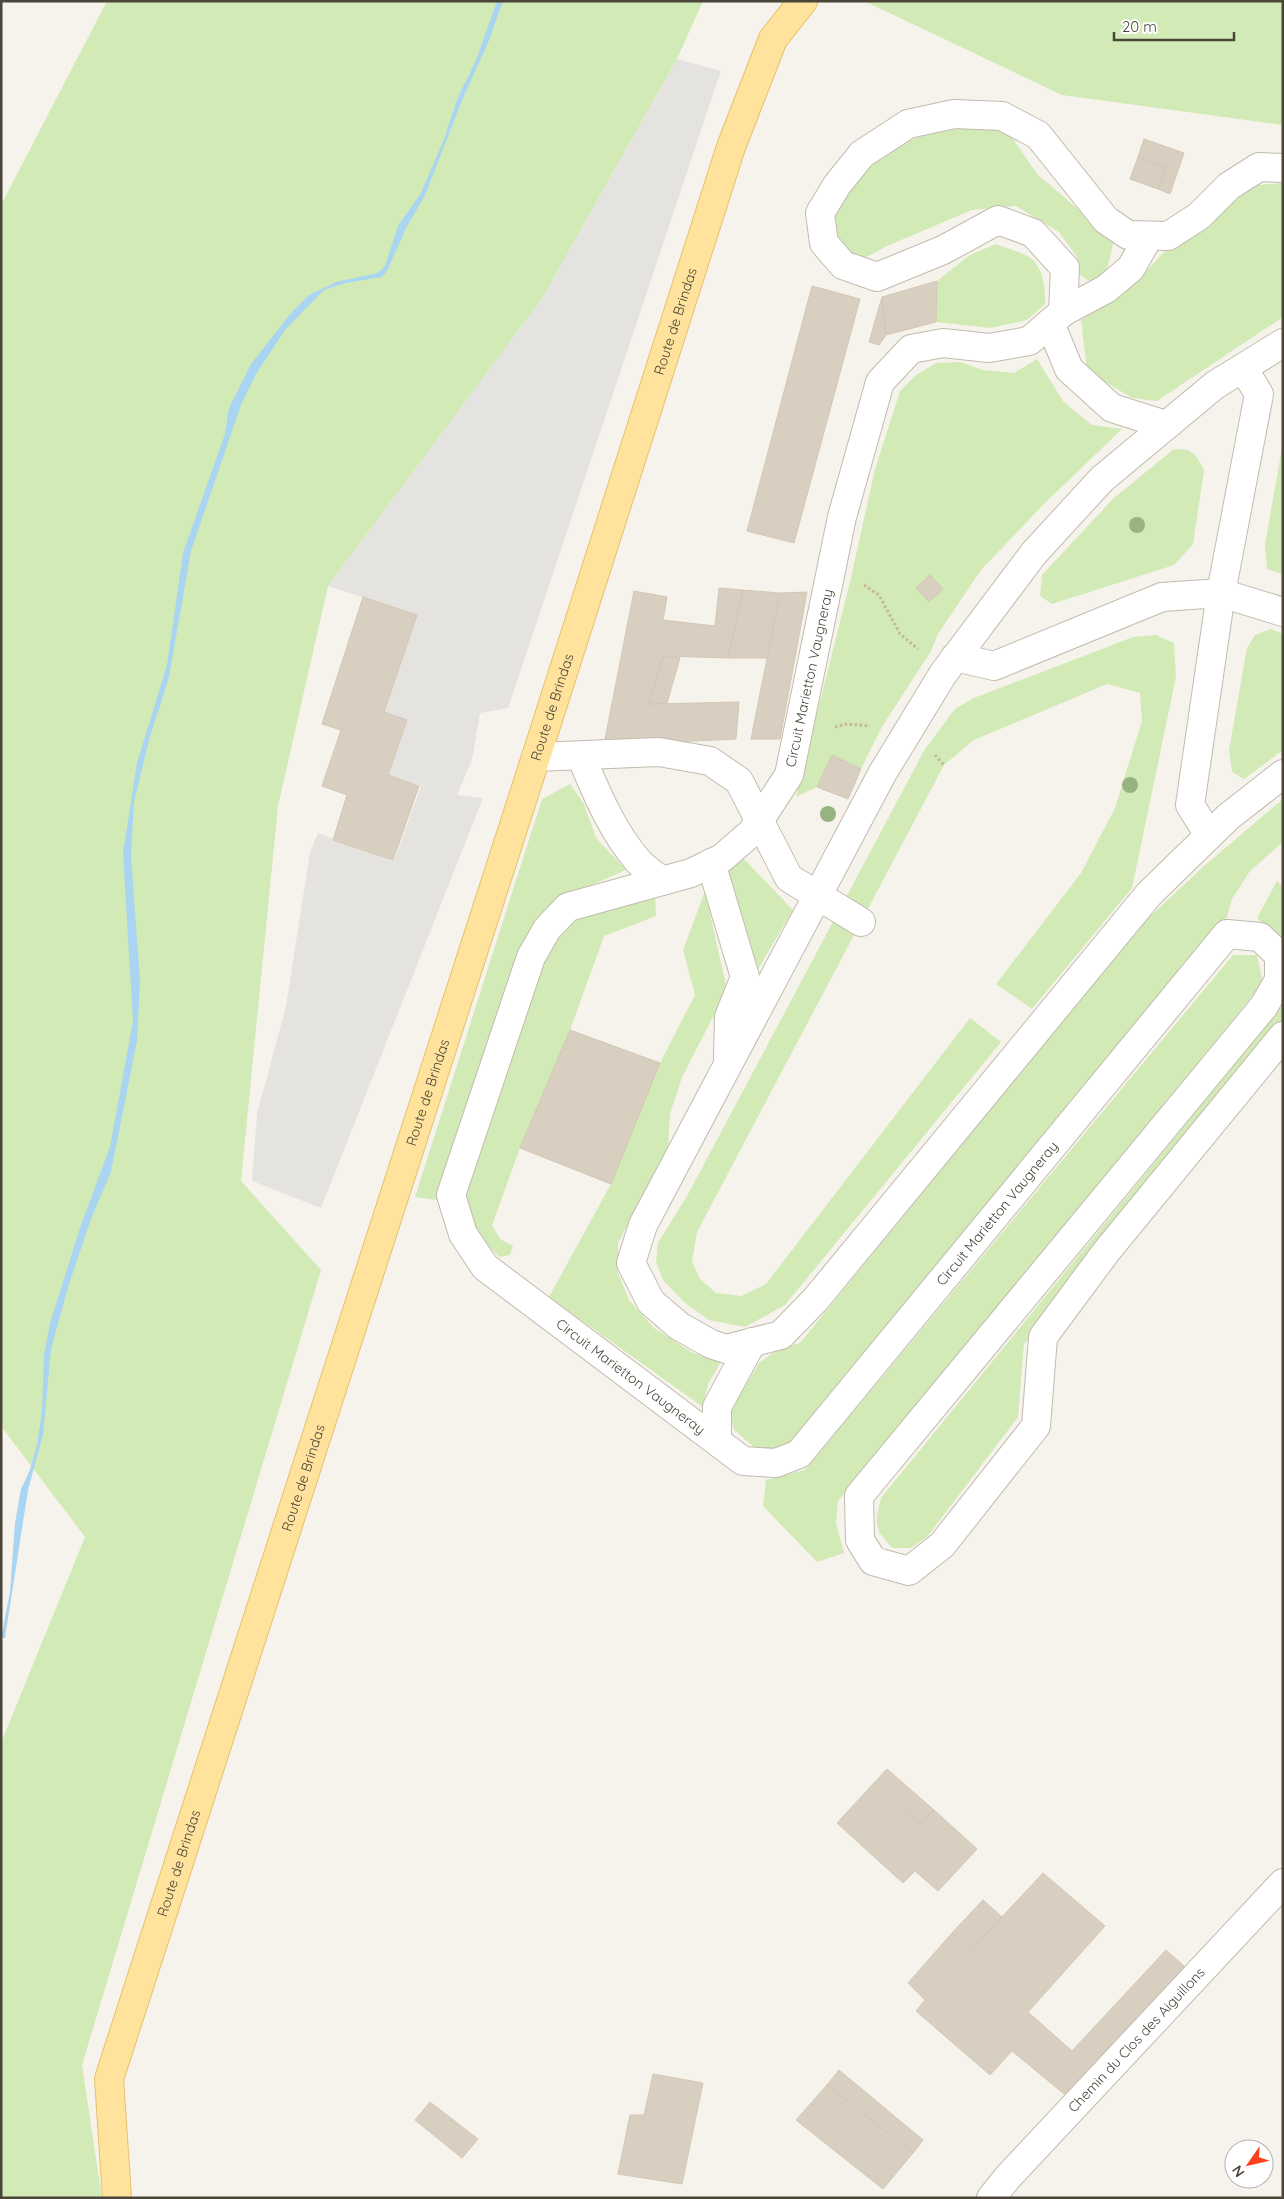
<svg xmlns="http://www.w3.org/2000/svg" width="1284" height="2199" font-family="Quicksand,sans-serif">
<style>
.green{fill:#d2eab5}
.parking{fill:#e5e3e0}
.water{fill:#a9d4f2}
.building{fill:#d8cfc1;stroke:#d3c7b4}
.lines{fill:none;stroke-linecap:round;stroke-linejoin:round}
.minor-casing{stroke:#c2bbae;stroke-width:30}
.major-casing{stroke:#e6c16a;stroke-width:30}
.path{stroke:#c4b79f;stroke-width:3;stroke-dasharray:2.5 2.5;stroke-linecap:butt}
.minor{stroke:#fff;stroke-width:28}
.major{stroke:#ffe39c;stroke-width:28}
.tree{fill:#97b381}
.labels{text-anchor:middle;stroke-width:4;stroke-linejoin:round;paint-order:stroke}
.street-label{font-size:14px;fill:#4b4439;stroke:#fff}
</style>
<rect width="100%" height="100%" fill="#f6f3ec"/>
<g class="green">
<path d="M 107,1 L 703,1 L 677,59 L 542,299 L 328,586 L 278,806 L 241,1181 L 321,1270 L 82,2065 L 102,2198 L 1,2198 L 1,1743 L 85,1537 L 1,1426 L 1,205 Z"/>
<path d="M 864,1 L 1283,1 L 1283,125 L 1062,95 Z"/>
<path d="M 981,123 L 1007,130 L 1037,174 L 1114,240 L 1106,273 L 1088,281 L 1078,273 L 1077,257 L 1059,232 L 1016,206 L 972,210 L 887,246 L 861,260 C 837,245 837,241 833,213 L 866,169 L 910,140 L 949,128 Z"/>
<path d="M 1283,183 L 1283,317 L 1157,401 L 1132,398 L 1087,371 L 1081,320 L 1132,286 L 1164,252 L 1207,229 L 1238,194 L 1257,185 Z"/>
<path d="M 996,244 C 1005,248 1022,252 1029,257 C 1043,266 1046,289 1045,304 L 1027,320 L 990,328 L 936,322 L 937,281 L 970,255 Z"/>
<path d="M 1037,359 L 1063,401 L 1092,425 L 1122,429 L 1044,504 L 981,570 L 938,634 L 931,651 L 882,727 L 861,769 L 832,755 L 817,787 L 796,797 L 850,582 L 875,469 L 900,391 L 916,375 L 936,363 L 960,362 L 983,370 L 1014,373 Z"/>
<path d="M 1283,443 L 1283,574 L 1267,569 L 1265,544 Z"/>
<path d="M 1174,449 L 1188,450 L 1196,456 L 1204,470 L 1193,544 L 1174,565 L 1052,604 L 1040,596 L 1042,575 L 1114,498 Z"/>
<path d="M 1271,629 L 1283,634 L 1283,750 L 1244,779 L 1232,772 L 1229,750 L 1247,648 L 1255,635 Z"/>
<path d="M 1156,635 L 1174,643 L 1176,677 L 1132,888 L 1032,1009 L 996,984 L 1081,873 L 1115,808 L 1142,721 L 1140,693 L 1107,684 L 974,740 L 944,765 L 697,1232 L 692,1262 L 700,1279 L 716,1293 L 741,1296 L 766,1284 L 970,1018 L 1001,1042 L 785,1305 L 745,1327 L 709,1320 L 684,1302 L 663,1280 L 656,1262 L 658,1243 L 687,1196 L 925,749 L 955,709 L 974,698 L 1133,637 Z"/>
<path d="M 570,784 L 584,804 L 596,838 L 626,870 L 555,901 L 532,925 L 518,957 L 438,1200 L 415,1197 L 542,799 Z"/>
<path d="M 1283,799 L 1283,842 L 1250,871 L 1232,899 L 1227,917 L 793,1441 L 776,1449 L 756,1449 L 734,1430 L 730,1412 L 759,1363 L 777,1350 L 800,1343 L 1144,922 L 1203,867 Z"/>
<path d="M 743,858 L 793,910 L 758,969 L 728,870 Z"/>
<path d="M 1277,881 L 1283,887 L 1283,940 L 1281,942 L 1257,918 Z"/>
<path d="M 705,891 L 727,990 L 682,1077 L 670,1114 L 668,1148 L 618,1243 L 618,1273 L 629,1300 L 654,1328 L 693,1353 L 722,1360 L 708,1384 L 703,1407 L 549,1297 L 611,1184 L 660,1063 L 695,995 L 683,950 Z"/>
<path d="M 655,893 L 656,916 L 604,936 L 570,1030 L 520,1148 L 492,1225 L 500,1239 L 513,1246 L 510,1255 L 499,1257 C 475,1231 471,1228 467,1193 L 520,1024 L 549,951 L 565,923 Z"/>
<path d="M 1233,955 L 1257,955 L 1263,983 L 838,1501 L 836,1523 L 844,1553 L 817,1562 L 763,1506 L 766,1480 L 805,1470 Z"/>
<path d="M 1283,1005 L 1283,1020 L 1024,1344 L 1018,1417 L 927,1537 L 911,1548 L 893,1548 C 873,1529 875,1523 881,1498 Z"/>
</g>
<path class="parking" d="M 677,59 L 721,71 L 508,708 L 480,713 L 472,760 L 457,795 L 483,798 L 321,1208 L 252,1181 L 257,1114 L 286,1006 L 310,852 L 318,833 L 394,861 L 421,786 L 388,775 L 407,720 L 384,712 L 417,615 L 328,586 L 542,299 Z"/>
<path class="water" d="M 497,1 L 503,1 L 488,43 L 463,98 L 425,195 L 406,228 L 388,269 L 382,277 L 345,283 L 324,290 L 285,330 L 256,374 L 241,405 L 191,551 L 169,677 L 149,740 L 134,802 L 131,856 L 140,981 L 137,1041 L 111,1172 L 91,1219 L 69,1284 L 51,1349 L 43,1435 L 28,1490 L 5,1638 L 1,1638 L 10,1592 L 15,1523 L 21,1489 L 30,1470 L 37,1445 L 42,1411 L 44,1355 L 50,1323 L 81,1225 L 110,1147 L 133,1021 L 123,853 L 137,763 L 167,665 L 183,553 L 225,434 L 229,408 L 251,364 L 291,313 L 309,295 L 336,282 L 378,273 L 385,266 L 398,226 L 421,193 L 443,142 L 458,97 L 475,63 Z"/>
<g class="building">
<path d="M 1144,139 L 1184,153 L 1170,194 L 1158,189 L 1166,167 L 1138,157 Z"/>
<path d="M 1138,157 L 1166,167 L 1158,189 L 1130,179 Z"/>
<path d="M 937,281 L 936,322 L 886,335 L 882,297 Z"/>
<path d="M 812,286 L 860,299 L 794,543 L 747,531 Z"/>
<path d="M 882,297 L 886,335 L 879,345 L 869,342 Z"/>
<path d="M 930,575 L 943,589 L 929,602 L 916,588 Z"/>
<path d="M 719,588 L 743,590 L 728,658 L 663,656 L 649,704 L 739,702 L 736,739 L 629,744 L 605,739 L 634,591 L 667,597 L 663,620 L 715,626 Z"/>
<path d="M 743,590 L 780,593 L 767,658 L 728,658 Z"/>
<path d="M 807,592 L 780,739 L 751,739 L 780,593 Z"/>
<path d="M 363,597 L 417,615 L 384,712 L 407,720 L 388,775 L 419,786 L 393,860 L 333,840 L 347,795 L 322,786 L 341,730 L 322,724 Z"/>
<path d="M 663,656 L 680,658 L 667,703 L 649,704 Z"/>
<path d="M 832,755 L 861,769 L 848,799 L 817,787 Z"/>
<path d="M 570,1030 L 660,1063 L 611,1184 L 520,1148 Z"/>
<path d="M 887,1769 L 934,1810 L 919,1824 L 875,1782 Z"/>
<path d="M 875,1782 L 919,1824 L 934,1810 L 977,1849 L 938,1891 L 915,1871 L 903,1883 L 837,1823 Z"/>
<path d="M 1043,1873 L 1105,1926 L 1028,2012 L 1072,2051 L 1166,1950 L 1194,1975 L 1074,2102 L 1012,2051 L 990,2075 L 916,2011 L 925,2000 L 908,1983 L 952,1933 L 971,1950 Z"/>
<path d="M 983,1900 L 1002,1917 L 971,1950 L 952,1933 Z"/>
<path d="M 839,2070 L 923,2140 L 913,2153 L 827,2085 Z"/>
<path d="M 653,2074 L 703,2083 L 682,2184 L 618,2174 L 630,2115 L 644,2115 Z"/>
<path d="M 827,2085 L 913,2153 L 883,2189 L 796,2120 Z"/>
<path d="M 430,2102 L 478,2139 L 462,2158 L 415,2120 Z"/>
</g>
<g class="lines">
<g class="minor-casing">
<g id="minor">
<path id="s1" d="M 1283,168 L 1259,167 L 1229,186 L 1199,216 L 1168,236 L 1128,235 L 1106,220 L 1038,135 L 1002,116 L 954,114 L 908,124 L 862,154 L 837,185 L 820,213 L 824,243 L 843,265 L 877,277 L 943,250 L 998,220 L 1033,233 L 1065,268 L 1063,312 L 1029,341 L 989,348 L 943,343 L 911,349 L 880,382 L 842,517 L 789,775 L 752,832 L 722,858 L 691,873 L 568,907 L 547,929 L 531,957 L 451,1195 L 463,1234 L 485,1267 L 743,1461 L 776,1463 L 799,1454 L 1227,934 L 1260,937 L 1279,955 L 1279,980 L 1264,1006 L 859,1496 L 860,1540 L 873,1561 L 909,1571 L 942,1545 L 1036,1426 L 1043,1337 L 1106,1252 L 1283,1036"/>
<path d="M 1063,312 L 1106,289 L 1131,268 L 1149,236"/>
<path d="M 1050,323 L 1069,369 L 1112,408 L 1166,425"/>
<path d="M 1283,343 L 1215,385 L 1102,479 L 1034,553 L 943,674 L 882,774 L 643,1225 L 631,1263 L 651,1302 L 679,1326 L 711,1344 L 726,1349 L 781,1335 L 816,1299 L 1149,894 L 1228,817 L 1283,774"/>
<path d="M 955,657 L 994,666 L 1162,597 L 1221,593 L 1283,612"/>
<path d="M 581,756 C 596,792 612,831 638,861 C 645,869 655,875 662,881"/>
<path d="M 536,757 L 659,752 L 710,761 L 739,781 L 789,878 L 861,922"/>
<path d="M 1209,835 L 1190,805 L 1221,593 L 1259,394 L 1243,368"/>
<path d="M 711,863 L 745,977 L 729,1017 L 728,1058"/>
<path d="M 717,1441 L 717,1407 L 752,1342"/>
<path id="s2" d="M 991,2198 L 1008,2177 L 1283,1883"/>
</g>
</g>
<g class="major-casing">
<g id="major">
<path id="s3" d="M 117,2198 L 109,2079 L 536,757 L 731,147 L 773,39 L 803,1"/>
</g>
</g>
<g class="path">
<path d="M 864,585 L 879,595 L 900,634 L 918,649"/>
<path d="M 835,727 L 847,724 L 870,726"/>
<path d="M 935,755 L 944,765"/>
</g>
<use href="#minor" class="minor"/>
<use href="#major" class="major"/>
</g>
<g class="tree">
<circle cx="1137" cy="525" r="8"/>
<circle cx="1130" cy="785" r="8"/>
<circle cx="828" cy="814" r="8"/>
</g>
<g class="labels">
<g class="street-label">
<text dy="5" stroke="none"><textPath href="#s3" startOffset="1966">Route de Brindas</textPath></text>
<text transform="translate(809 678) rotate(-78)" y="5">Circuit Marietton Vaugneray</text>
<text dy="5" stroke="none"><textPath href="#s3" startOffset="1561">Route de Brindas</textPath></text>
<text dy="5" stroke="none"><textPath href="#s3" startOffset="1156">Route de Brindas</textPath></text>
<text dy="5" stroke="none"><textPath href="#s1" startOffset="2905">Circuit Marietton Vaugneray</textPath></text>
<text dy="5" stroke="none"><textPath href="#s1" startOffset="2395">Circuit Marietton Vaugneray</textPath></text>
<text dy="5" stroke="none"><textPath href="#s3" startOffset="751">Route de Brindas</textPath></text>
<text dy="5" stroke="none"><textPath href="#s3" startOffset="346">Route de Brindas</textPath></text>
<text dy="5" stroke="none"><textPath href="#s2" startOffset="215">Chemin du Clos des Aiguillons</textPath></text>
</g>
</g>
<rect width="1284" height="2199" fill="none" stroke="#4b4439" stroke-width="5"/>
<g transform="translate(1249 2164) rotate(236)"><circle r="24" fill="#ffffff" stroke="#b7b4b0"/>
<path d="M0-4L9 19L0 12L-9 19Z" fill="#fc3f1d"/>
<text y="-8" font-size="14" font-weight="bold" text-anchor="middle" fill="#4b4439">N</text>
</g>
<path d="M1114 32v8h120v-8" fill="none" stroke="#4b4439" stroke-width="2.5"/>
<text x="1122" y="32" font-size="15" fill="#4b4439" stroke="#ffffff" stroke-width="4" paint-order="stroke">20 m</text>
</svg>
